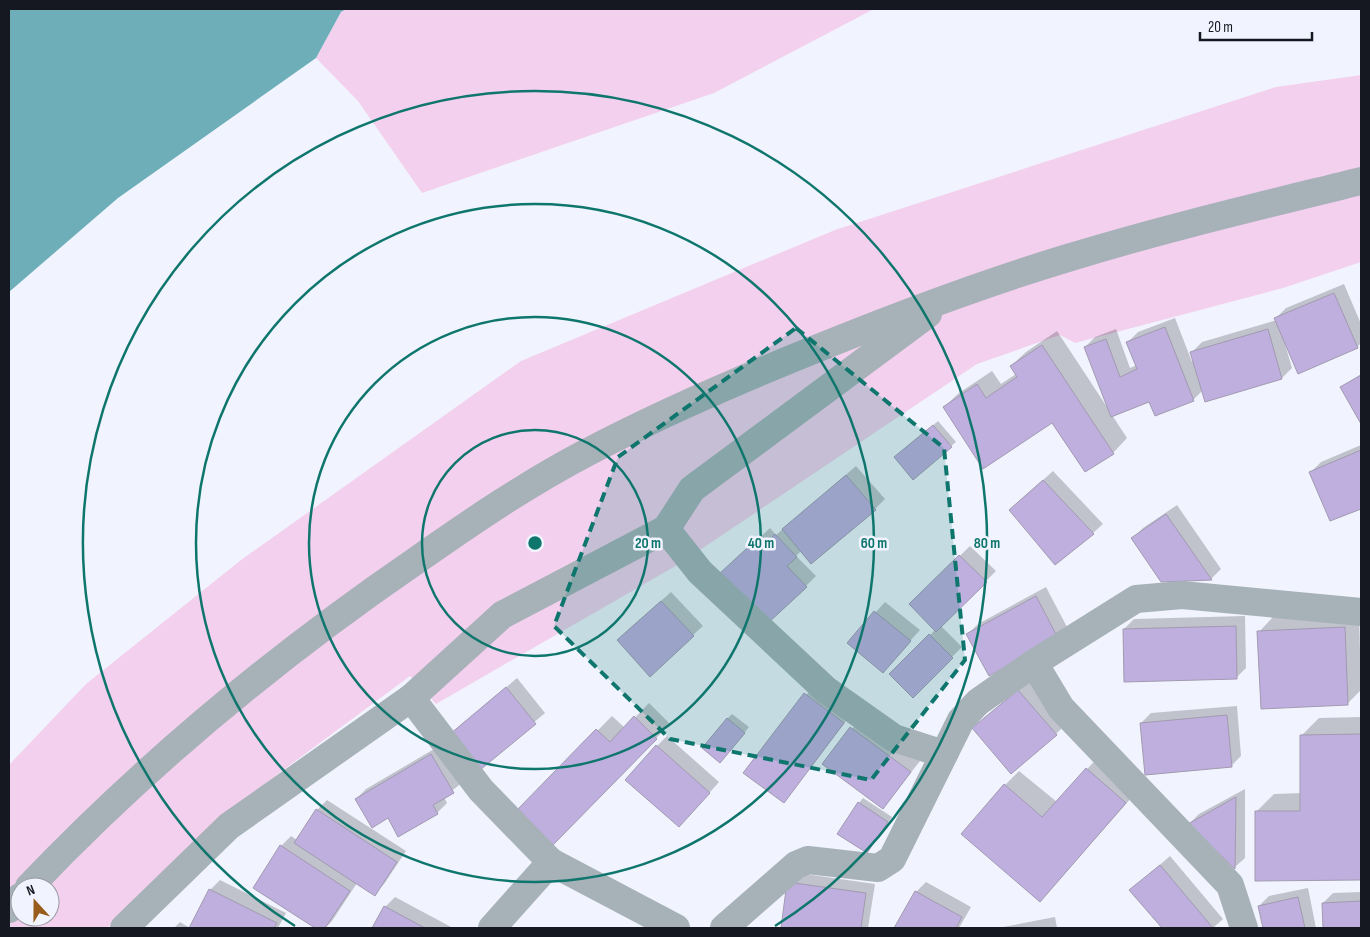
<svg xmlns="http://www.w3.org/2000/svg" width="1370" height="937" font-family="'Sofia Sans Condensed',sans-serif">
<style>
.green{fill:#f3d0ee;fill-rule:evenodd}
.water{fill:#6daeb8}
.shadow{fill:#0003}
.building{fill:#bfafdf;stroke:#a19ab0}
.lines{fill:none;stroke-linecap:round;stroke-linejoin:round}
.minor{stroke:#a7b1b8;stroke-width:28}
.marked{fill:#0f766e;fill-opacity:0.2;stroke:#0f766e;stroke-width:4;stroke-dasharray:10 6;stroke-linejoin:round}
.ring{fill:none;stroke:#0f766e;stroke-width:2.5}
.centre{fill:#0f766e;stroke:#f1f4fe;stroke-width:2.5}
.ring-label{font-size:15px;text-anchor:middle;font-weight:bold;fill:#0f766e;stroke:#f1f4fe;stroke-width:5;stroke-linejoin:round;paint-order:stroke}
</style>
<rect width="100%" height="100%" fill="#f1f4fe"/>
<g class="green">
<path d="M 346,9 L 874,9 L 714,93 L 422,193 L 358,101 L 316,58 L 341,12 Z"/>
<path d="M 1361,75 L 1361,262 L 1283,288 L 1075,343 L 1060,335 L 977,364 L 679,564 L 436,704 L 410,676 L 220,817 L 107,928 L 9,928 L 9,765 L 86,684 L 241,560 L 521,361 L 835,230 L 1276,87 ZM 20,887 L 50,887 L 50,917 L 20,917 Z"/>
</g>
<path class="water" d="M 9,9 L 346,9 L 341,12 L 316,58 L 118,198 L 9,292 Z"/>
<g class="shadow">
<path d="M 1344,284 L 1361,324 L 1361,343 L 1357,347 L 1286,344 L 1285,344 L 1292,368 L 1282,378 L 1203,390 L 1193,400 L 1150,400 L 1112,415 L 1127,438 L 1113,453 L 1053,421 L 944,407 L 959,393 L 992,371 L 1001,384 L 1016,374 L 1011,366 L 1026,352 L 1057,331 L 1109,410 L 1085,347 L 1095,337 L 1116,329 L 1130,368 L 1137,365 L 1128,342 L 1138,332 L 1175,318 L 1192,362 L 1194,362 L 1192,352 L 1202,342 L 1277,320 L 1276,318 L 1286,308 Z"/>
<path d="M 1361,374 L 1361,421 L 1342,387 Z"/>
<path d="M 938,421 L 956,442 L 951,446 L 901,453 Z"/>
<path d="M 1361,445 L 1361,507 L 1331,520 L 1311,472 L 1321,462 Z"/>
<path d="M 856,466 L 885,499 L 875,509 L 801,551 L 796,556 L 816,576 L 806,586 L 731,564 L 770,528 L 776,535 Z"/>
<path d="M 1053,471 L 1103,524 L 1093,533 L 1021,500 Z"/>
<path d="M 1177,505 L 1221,569 L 1211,579 L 1161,581 L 1133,538 L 1143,528 Z"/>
<path d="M 970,546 L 996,571 L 941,626 L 962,647 L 913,696 L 891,674 L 936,629 L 911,604 Z"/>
<path d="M 1046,587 L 1067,627 L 1058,637 L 968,634 L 978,624 Z"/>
<path d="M 671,592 L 703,626 L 693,635 L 628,630 Z"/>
<path d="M 885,602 L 920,630 L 883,671 L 849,642 Z"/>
<path d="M 1359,613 L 1361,690 L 1347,704 L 1259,632 L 1273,617 Z"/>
<path d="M 1245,616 L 1246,668 L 1236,678 L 1124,629 L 1134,619 Z"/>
<path d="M 517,678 L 545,713 L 480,768 L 452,734 Z"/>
<path d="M 1029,681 L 1066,724 L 1056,734 L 984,718 Z"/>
<path d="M 815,684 L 853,712 L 784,801 L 745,773 Z"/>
<path d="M 649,703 L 670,724 L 552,845 L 518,811 L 612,716 L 625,728 Z"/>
<path d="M 1237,706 L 1241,756 L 1231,766 L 1141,723 L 1151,713 Z"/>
<path d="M 732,714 L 749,727 L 725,757 L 728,718 Z"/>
<path d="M 1361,717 L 1361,879 L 1257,880 L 1256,812 L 1274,794 L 1302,793 L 1301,736 L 1319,718 Z"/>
<path d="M 861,718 L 920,761 L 883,808 L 823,764 Z"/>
<path d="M 667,736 L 719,782 L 689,816 L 657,746 Z"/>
<path d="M 441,745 L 463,782 L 444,797 L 447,803 L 437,813 L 356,799 L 366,789 Z"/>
<path d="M 1101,754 L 1140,788 L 1040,901 L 1005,785 L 1019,771 L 1057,802 Z"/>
<path d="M 1245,789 L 1245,858 L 1235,867 L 1189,824 L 1199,814 Z"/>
<path d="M 863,798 L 892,817 L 867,851 L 859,803 Z"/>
<path d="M 327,800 L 406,851 L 384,884 L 374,894 L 357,883 L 332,921 L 325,928 L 317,928 L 254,887 L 281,846 L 291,836 L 297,840 L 317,810 Z"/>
<path d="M 1170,856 L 1223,919 L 1213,928 L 1163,928 L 1131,890 Z"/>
<path d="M 798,873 L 875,884 L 868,928 L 782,928 L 788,883 Z"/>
<path d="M 220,880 L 286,913 L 278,928 L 174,928 L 180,922 L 190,928 L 210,890 Z"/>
<path d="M 926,882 L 971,907 L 959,928 L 895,928 L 916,892 Z"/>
<path d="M 1308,888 L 1316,928 L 1264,928 L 1259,906 L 1269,896 Z"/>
<path d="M 1361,892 L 1361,928 L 1324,928 L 1323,903 L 1333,893 Z"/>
<path d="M 395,897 L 453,928 L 373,928 L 385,907 Z"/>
<path d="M 1055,917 L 1057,928 L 998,928 Z"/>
</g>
<g class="building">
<path d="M 1334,293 L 1358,348 L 1298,374 L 1274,318 Z"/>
<path d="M 1165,327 L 1194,401 L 1155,416 L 1149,402 L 1111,417 L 1084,347 L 1106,339 L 1120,377 L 1137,369 L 1126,342 Z"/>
<path d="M 1268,329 L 1282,379 L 1205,402 L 1190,352 Z"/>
<path d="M 1042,345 L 1114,454 L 1085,472 L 1052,423 L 983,469 L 943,407 L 977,384 L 986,398 L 1017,377 L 1010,366 Z"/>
<path d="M 1361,375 L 1361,424 L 1340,387 Z"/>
<path d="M 933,425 L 952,447 L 913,480 L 894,457 Z"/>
<path d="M 1361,450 L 1361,509 L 1330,521 L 1309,472 Z"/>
<path d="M 846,475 L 876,510 L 811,564 L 782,529 Z"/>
<path d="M 1043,480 L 1094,534 L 1055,565 L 1009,510 Z"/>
<path d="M 1166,514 L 1212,580 L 1161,582 L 1131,538 Z"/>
<path d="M 775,534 L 797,557 L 787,566 L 807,587 L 767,624 L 719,574 L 759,537 L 765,544 Z"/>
<path d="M 959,555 L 987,582 L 936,632 L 909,604 Z"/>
<path d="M 1036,596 L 1058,638 L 989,676 L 966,634 Z"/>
<path d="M 661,601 L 694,636 L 650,677 L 617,640 Z"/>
<path d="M 874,611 L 911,641 L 883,673 L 847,643 Z"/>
<path d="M 1236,626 L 1237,679 L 1124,682 L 1123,629 Z"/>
<path d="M 1345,627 L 1348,705 L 1261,709 L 1257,631 Z"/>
<path d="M 929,634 L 953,658 L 913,698 L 889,674 Z"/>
<path d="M 506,687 L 536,724 L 480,770 L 450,734 Z"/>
<path d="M 1018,690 L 1057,735 L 1011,774 L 972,728 Z"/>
<path d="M 804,693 L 844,723 L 784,803 L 743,773 Z"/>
<path d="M 1227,715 L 1232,767 L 1145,775 L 1140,723 Z"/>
<path d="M 634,716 L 657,739 L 552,846 L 516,811 L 596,729 L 610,742 Z"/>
<path d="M 727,718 L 745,733 L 720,763 L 702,748 Z"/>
<path d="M 850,727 L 911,772 L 883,809 L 822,764 Z"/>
<path d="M 1361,734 L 1361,880 L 1255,881 L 1255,811 L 1300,811 L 1300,735 Z"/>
<path d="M 656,745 L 710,793 L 679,827 L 625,780 Z"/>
<path d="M 431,754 L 454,793 L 433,805 L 438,814 L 398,837 L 388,818 L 372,828 L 355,799 Z"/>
<path d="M 1086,768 L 1126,803 L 1040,902 L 961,834 L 1004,784 L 1042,817 Z"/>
<path d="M 1236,797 L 1235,869 L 1188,824 Z"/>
<path d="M 858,802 L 888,822 L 867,853 L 837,834 Z"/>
<path d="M 316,809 L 397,862 L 375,896 L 294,843 Z"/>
<path d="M 280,845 L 350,891 L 325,928 L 315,928 L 253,888 Z"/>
<path d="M 1160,865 L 1213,928 L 1162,928 L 1129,890 Z"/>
<path d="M 787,882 L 866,893 L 861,928 L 781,928 Z"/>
<path d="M 209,889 L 277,923 L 274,928 L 189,928 Z"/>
<path d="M 915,891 L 962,917 L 956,928 L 894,928 Z"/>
<path d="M 1298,897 L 1305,928 L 1263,928 L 1258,906 Z"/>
<path d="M 1361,901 L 1361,928 L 1323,928 L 1322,903 Z"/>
<path d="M 384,906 L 425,928 L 372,928 Z"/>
</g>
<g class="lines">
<g class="minor">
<path d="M 928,314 L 692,489 L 666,529 L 700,572 L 826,690 L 894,738 L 944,754"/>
<path d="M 1034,663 L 1061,708 L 1230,885 L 1244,928"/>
<path d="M 411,698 L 481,790 L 551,862"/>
<path d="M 29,887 C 146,764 277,656 417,560 C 471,522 527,484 586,453 C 654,417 725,386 796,357 C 886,320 977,285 1071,257 C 1166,228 1264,205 1361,181"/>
<path d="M 9,909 L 20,897"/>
<path d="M 124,928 L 229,826 L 411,698 L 502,615 L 666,529"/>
<path d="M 492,928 L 551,862 L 676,928"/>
<path d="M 724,928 L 796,865 L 808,860 L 878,868 L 892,859 L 961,720 L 978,702 L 1034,663 L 1136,599 L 1182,595 L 1361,612"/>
</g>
</g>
<path class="marked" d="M 796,328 L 944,448 L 965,660 L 871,780 L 670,739 L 554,626 L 618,457 Z"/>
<g class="ring">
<circle cx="535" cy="543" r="113"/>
<circle cx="535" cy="543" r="226"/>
<circle cx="535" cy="543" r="339"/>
<path d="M295 926A452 452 0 1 1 775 926"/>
</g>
<circle cx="535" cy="543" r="8" class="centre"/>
<g class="ring-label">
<text x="648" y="548">20 m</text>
<text x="761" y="548">40 m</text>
<text x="874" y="548">60 m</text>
<text x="987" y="548">80 m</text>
</g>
<rect width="1370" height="937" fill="none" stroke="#151820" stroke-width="20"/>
<g transform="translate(35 902) rotate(339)"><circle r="24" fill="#f1f4fe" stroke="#999ca5"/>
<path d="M0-4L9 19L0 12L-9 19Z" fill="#985d1d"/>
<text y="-8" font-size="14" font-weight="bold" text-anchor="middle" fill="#151820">N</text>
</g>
<path d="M1200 32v8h112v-8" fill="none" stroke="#151820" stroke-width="2.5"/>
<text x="1208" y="32" font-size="15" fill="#151820" stroke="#f1f4fe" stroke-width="4" paint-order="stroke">20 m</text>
</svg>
